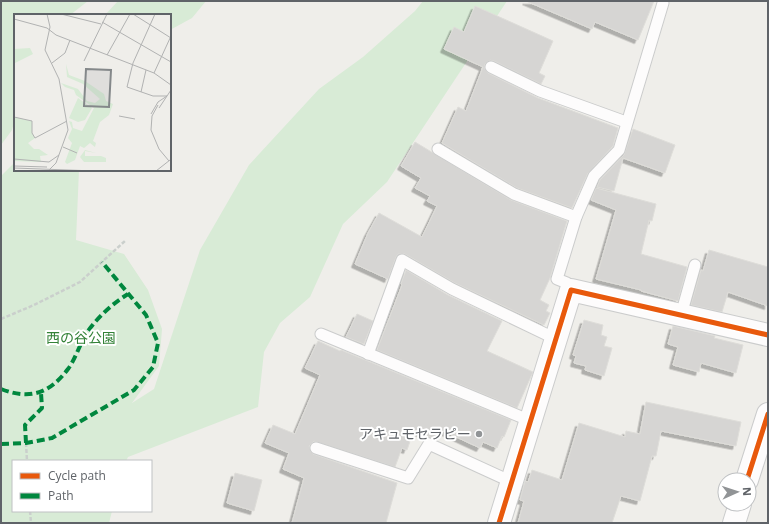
<svg xmlns="http://www.w3.org/2000/svg" width="769" height="524" font-family="'Open Sans','Noto Sans JP',sans-serif">
<style>
.green{fill:#d8ebd6}
.building{fill:#d6d5d3;stroke:#deddd9;filter:url(#shadow)}
.lines{fill:none;stroke-linecap:round;stroke-linejoin:round}
.lane-casing{stroke:#cbcccc;stroke-width:13}
.street-casing{stroke:#cbcccc;stroke-width:24}
.path{stroke:#cacfcc;stroke-width:2.5;stroke-dasharray:4 2;stroke-linecap:butt}
.lane{stroke:#fdfcfc;stroke-width:11}
.street{stroke:#fdfcfc;stroke-width:22}
.quiet{stroke:#00873e;stroke-width:4;stroke-dasharray:8 4;stroke-linecap:butt}
.cycleway-casing{stroke:#fff;stroke-width:8}
.cycleway{stroke:#e8590c;stroke-width:5}
.poi-dot{fill:#919496;stroke:#fff;stroke-width:1.5}
.labels{text-anchor:middle;stroke-width:4;stroke-linejoin:round;paint-order:stroke}
.park-label{font-size:14px;fill:#348238;stroke:#fff}
.poi-label{font-size:14px;fill:#5f6368;stroke:#fff;text-anchor:end}
.inset-road{fill:none;stroke:#b1b2b2;stroke-width:1}
.view{fill:#84888a;fill-opacity:0.15;stroke:#84888a;stroke-width:2}
.inset-edge{fill:none;stroke:#5f6368;stroke-width:2}
</style>
<defs>
<filter id="shadow"><feDropShadow dx="-3.5" dy="3.5" stdDeviation="0" flood-color="#0004"/></filter>
</defs>
<rect width="100%" height="100%" fill="#efeeea"/>
<g class="green">
<path d="M 1,1 L 88,1 L 70,15 L 15,15 L 15,119 L 12,130 L 1,145 Z"/>
<path d="M 118,1 L 206,1 L 192,18 L 170,30 L 170,15 L 105,15 Z"/>
<path d="M 423,1 L 507,1 L 387,182 L 343,224 L 310,297 L 280,323 L 264,352 L 258,407 L 128,457 L 126,461 L 13,461 L 13,511 L 112,511 L 109,523 L 1,523 L 1,176 L 15,162 L 15,170 L 79,170 L 76,240 L 124,254 L 148,290 L 162,329 L 159,366 L 132,403 L 154,389 L 200,250 L 249,165 L 319,89 L 363,57 L 415,11 Z"/>
</g>
<g class="building">
<path d="M 526,1 L 654,1 L 638,40 L 595,22 L 592,29 Z"/>
<path d="M 475,6 L 553,41 L 539,73 L 545,76 L 541,84 L 494,61 L 490,60 L 485,64 L 484,68 L 488,73 L 538,98 L 618,128 L 613,146 L 588,173 L 572,208 L 517,188 L 442,143 L 458,107 L 466,111 L 483,67 L 444,49 L 454,27 L 464,32 Z"/>
<path d="M 633,129 L 675,145 L 665,173 L 623,158 L 614,191 L 597,187 L 600,180 L 624,155 Z"/>
<path d="M 415,142 L 511,200 L 567,221 L 550,278 L 540,300 L 549,305 L 546,311 L 550,313 L 544,325 L 455,283 L 405,254 L 398,254 L 396,257 L 388,279 L 355,264 L 368,233 L 379,213 L 422,237 L 437,206 L 427,201 L 430,196 L 415,188 L 421,178 L 401,166 Z"/>
<path d="M 596,188 L 656,204 L 652,221 L 649,220 L 641,254 L 687,267 L 678,301 L 641,291 L 641,290 L 596,279 L 616,210 L 591,200 Z"/>
<path d="M 709,250 L 768,267 L 768,306 L 728,292 L 722,312 L 691,305 L 701,270 L 703,271 Z"/>
<path d="M 406,270 L 448,295 L 502,321 L 487,351 L 533,372 L 517,408 L 377,350 L 402,285 L 401,284 Z"/>
<path d="M 357,314 L 373,321 L 364,344 L 346,337 Z"/>
<path d="M 584,320 L 603,325 L 601,335 L 607,337 L 604,346 L 612,348 L 604,376 L 585,370 L 586,366 L 574,363 L 576,356 L 573,355 Z"/>
<path d="M 673,326 L 715,336 L 714,338 L 743,345 L 736,373 L 701,363 L 699,372 L 673,365 L 678,347 L 668,344 Z"/>
<path d="M 318,341 L 340,351 L 341,350 L 511,420 L 504,437 L 502,436 L 497,448 L 483,442 L 480,448 L 441,430 L 437,440 L 414,430 L 407,450 L 402,448 L 395,467 L 314,441 L 309,446 L 311,452 L 313,454 L 397,483 L 386,523 L 292,523 L 304,478 L 283,469 L 289,453 L 265,443 L 273,425 L 295,434 L 320,375 L 305,368 Z"/>
<path d="M 646,402 L 741,422 L 736,446 L 661,431 L 656,456 L 652,456 L 640,501 L 621,496 L 612,523 L 518,523 L 524,501 L 520,500 L 525,481 L 528,482 L 532,470 L 562,480 L 579,423 L 625,437 L 626,431 L 640,434 Z"/>
<path d="M 235,473 L 262,480 L 254,511 L 227,503 Z"/>
</g>
<g class="lines">
<g class="lane-casing">
<g id="lane">
<path d="M 491,67 L 540,91 L 626,122"/>
<path d="M 438,149 L 514,194 L 576,217 L 557,279 L 567,283 L 571,290"/>
<path d="M 576,217 L 594,176 L 619,150 L 663,3"/>
<path d="M 681,315 L 695,265"/>
<path d="M 321,334 L 531,421"/>
<path d="M 368,354 L 402,260 L 452,289 L 556,339"/>
<path d="M 316,448 L 408,478 L 429,444 L 512,482"/>
</g>
</g>
<g class="street-casing">
<g id="street">
<path d="M 747,480 L 768,414"/>
<path d="M 499,523 L 571,290 L 768,335"/>
<path d="M 734,523 L 740,504"/>
</g>
</g>
<g class="path">
<path d="M 1,319 L 34,305 L 80,282 L 126,240"/>
<path d="M 26,443 L 27,461"/>
<path d="M 30,511 L 31,523"/>
</g>
<use href="#lane" class="lane"/>
<use href="#street" class="street"/>
<g class="quiet">
<path d="M 1,389 C 30,400 49,394 68,369 C 76,358 80,343 88,331 C 99,316 112,304 128,294"/>
<path d="M 26,443 L 25,425 L 42,408 L 41,393"/>
<path d="M 1,444 L 26,443 L 52,438 L 134,390 L 153,367 L 158,343 L 146,315 L 102,262"/>
</g>
<g class="cycleway-casing">
<g id="cycleway">
<path d="M 747,480 L 768,414"/>
<path d="M 499,523 L 571,290 L 768,335"/>
</g>
</g>
<use href="#cycleway" class="cycleway"/>
</g>
<circle class="poi-dot" cx="479" cy="434" r="4"/>
<g class="labels">
<g class="park-label">
<text x="81" y="343">西の谷公園</text>
</g>
<g class="poi-label">
<text x="471" y="439">アキュモセラピー</text>
</g>
</g>
<g transform="translate(14 14)">
<rect width="157" height="157" fill="#efeeea"/>
<path d="M 16,34 L 19,40 L 1,49 L 0,35 ZM 52,50 L 55,61 L 71,67 L 90,80 L 92,87 L 99,90 L 95,101 L 86,108 L 79,127 L 82,129 L 81,133 L 76,129 L 70,134 L 66,132 L 61,146 L 53,150 L 51,148 L 58,129 L 54,124 L 58,115 L 55,107 L 58,108 L 59,114 L 68,117 L 80,94 L 62,81 L 60,76 L 51,73 L 47,69 L 64,75 L 73,87 L 81,89 L 86,85 L 69,70 L 53,63 ZM 64,84 L 78,94 L 71,106 L 64,108 L 55,104 ZM 0,103 L 18,107 L 18,119 L 21,124 L 14,129 L 20,135 L 25,135 L 34,141 L 26,142 L 27,148 L 0,147 ZM 71,136 L 82,139 L 71,137 L 71,142 L 87,142 L 92,144 L 92,148 L 70,148 L 66,143 Z" fill="#d8ebd6"/>
<path class="inset-road" d="M 33,0 L 36,13 L 31,36 L 45,65 L 54,116 L 42,149 L 34,157M 47,0 L 87,10M 119,0 L 157,24M 141,0 L 119,49 L 113,73 L 139,82 L 153,82M 0,5 L 33,14 L 42,21 L 140,59 L 157,71M 88,8 L 157,48M 93,41 L 116,0M 70,47 L 93,0M 38,49 L 51,39 L 56,26M 140,59 L 157,22M 127,78 L 132,56M 144,91 L 138,102 L 137,116 L 145,135 L 155,147M 145,94 L 157,76M 137,100 L 144,88 L 153,82M 105,102 L 121,105M 0,103 L 18,107 L 18,119 L 21,124 L 53,107M 49,133 L 63,139M 0,145 L 35,148 L 45,141M 0,152 L 33,153M 0,154 L 81,157M 142,157 L 156,146"/>
<path class="view" d="M 72,55 L 97,56 L 95,93 L 70,92 Z"/>
<rect width="157" height="157" class="inset-edge"/>
</g>
<rect width="769" height="524" fill="none" stroke="#5f6368" stroke-width="4"/>
<rect x="12" y="460" width="140" height="52" fill="#ffffff" stroke="#bfc1c3"/>
<rect x="20" y="473" width="20" height="6" fill="#e8590c" stroke="#bfc1c3"/>
<text x="48" y="480" font-size="12" fill="#5f6368">Cycle path</text>
<rect x="20" y="493" width="20" height="6" fill="#00873e" stroke="#bfc1c3"/>
<text x="48" y="500" font-size="12" fill="#5f6368">Path</text>
<g transform="translate(737 492) rotate(87)"><circle r="19" fill="#ffffff" stroke="#bfc1c3"/>
<path d="M0-3L7 15L0 10L-7 15Z" fill="#919496"/>
<text y="-6" font-size="11" font-weight="bold" text-anchor="middle" fill="#5f6368">N</text>
</g>
</svg>
